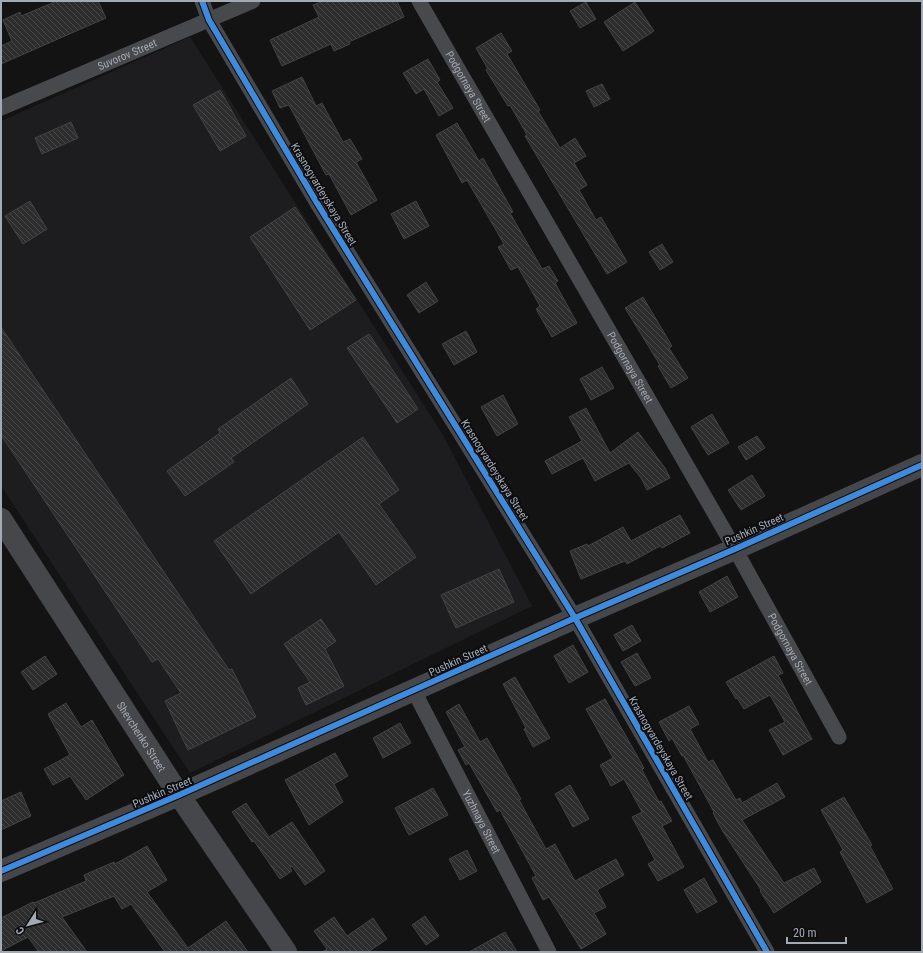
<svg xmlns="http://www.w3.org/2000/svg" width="923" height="953" font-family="'Roboto Condensed',sans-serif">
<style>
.built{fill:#1d1d1f}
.building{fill:url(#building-back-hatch);stroke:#424346}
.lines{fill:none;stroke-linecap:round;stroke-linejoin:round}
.street{stroke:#48494c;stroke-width:15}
.secondary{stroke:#46474a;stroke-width:22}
.cycleway-casing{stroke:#0d0d0f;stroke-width:8}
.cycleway{stroke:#408adc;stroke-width:6}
.labels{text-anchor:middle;stroke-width:4;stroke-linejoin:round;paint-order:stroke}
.street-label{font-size:11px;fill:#a4aab4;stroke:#0d0d0f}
</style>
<defs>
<pattern id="building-back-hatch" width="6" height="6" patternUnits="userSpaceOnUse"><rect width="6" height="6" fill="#2d2d2e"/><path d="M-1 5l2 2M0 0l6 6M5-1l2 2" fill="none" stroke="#48494a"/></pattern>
</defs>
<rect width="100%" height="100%" fill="#131313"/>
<path class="built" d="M 190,37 L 443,435 L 532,606 L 190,773 L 1,486 L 1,121 Z"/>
<g class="building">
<path d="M 57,1 L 98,1 L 106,18 L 1,64 L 1,46 L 12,41 L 3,20 L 20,12 L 21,16 Z"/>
<path d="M 323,1 L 397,1 L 404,17 L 349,42 L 350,44 L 334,51 L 331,44 L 282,66 L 270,40 L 319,17 L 313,5 Z"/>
<path d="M 586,2 L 596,19 L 580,28 L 570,11 Z"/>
<path d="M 635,2 L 654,31 L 623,51 L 604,22 Z"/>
<path d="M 501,33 L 512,51 L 507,54 L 540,110 L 538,111 L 560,148 L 575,138 L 586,156 L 574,163 L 587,185 L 579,190 L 596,220 L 601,217 L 627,262 L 607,274 L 525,136 L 527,135 L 510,105 L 508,106 L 486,70 L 488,69 L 476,48 Z"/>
<path d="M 428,59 L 440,80 L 437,82 L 453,108 L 439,116 L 424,89 L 416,94 L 403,73 Z"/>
<path d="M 302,77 L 316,106 L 322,103 L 343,142 L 350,139 L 362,159 L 356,162 L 377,200 L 351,215 L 329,174 L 326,175 L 289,105 L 280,108 L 272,91 Z"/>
<path d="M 602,84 L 610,99 L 594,107 L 586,91 Z"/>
<path d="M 220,90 L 246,136 L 220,151 L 193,105 Z"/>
<path d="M 71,122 L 78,138 L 42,154 L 35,138 Z"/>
<path d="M 457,123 L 479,161 L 483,158 L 513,212 L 510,213 L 542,269 L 549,266 L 558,281 L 555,283 L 577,323 L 552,337 L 536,309 L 540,306 L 518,267 L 511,270 L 498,247 L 504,244 L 467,180 L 462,183 L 436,135 Z"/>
<path d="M 30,201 L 47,229 L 23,244 L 5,216 Z"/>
<path d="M 416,201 L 429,226 L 404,239 L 391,214 Z"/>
<path d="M 295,207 L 356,300 L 310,330 L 250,237 Z"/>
<path d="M 662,244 L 673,262 L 660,270 L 649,252 Z"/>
<path d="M 426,282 L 438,301 L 419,313 L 407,295 Z"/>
<path d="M 643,297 L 672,346 L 669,348 L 688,378 L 671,388 L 658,366 L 660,365 L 625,308 Z"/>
<path d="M 1,327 L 229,670 L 232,669 L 256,717 L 188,750 L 165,701 L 181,693 L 158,659 L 152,662 L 1,435 Z"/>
<path d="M 466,331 L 477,352 L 454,365 L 442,344 Z"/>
<path d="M 369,334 L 418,409 L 397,423 L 347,348 Z"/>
<path d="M 602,367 L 614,388 L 591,400 L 580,379 Z"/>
<path d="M 291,378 L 308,404 L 231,458 L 234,462 L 185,496 L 167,471 L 220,433 L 218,429 Z"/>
<path d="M 503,395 L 518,424 L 497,436 L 481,407 Z"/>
<path d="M 586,408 L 610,453 L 638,432 L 665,468 L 670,478 L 647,490 L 641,478 L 629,463 L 595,481 L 583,458 L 552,474 L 545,461 L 582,441 L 569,417 Z"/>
<path d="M 712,414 L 729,443 L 708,455 L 691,427 Z"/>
<path d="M 757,436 L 765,448 L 746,460 L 738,447 Z"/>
<path d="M 363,437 L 399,490 L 379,504 L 416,557 L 376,585 L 339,532 L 251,594 L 214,541 Z"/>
<path d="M 752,475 L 765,496 L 741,510 L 728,490 Z"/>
<path d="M 680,515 L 690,533 L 662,548 L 660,546 L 627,564 L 625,561 L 581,579 L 570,551 L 587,544 L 588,546 L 623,527 L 631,541 Z"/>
<path d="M 499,569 L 514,602 L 456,628 L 441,595 Z"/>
<path d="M 727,576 L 738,597 L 710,612 L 699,592 Z"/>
<path d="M 321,619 L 336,641 L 325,649 L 344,686 L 306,705 L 298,688 L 310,682 L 284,644 Z"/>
<path d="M 632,625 L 641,641 L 623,651 L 614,635 Z"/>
<path d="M 573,645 L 588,672 L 569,683 L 554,656 Z"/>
<path d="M 637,653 L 651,678 L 635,686 L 621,662 Z"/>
<path d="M 45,656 L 57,674 L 33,690 L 21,672 Z"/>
<path d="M 774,656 L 783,673 L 778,675 L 812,739 L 783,755 L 769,730 L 785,722 L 770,695 L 744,709 L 737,698 L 736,699 L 726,682 Z"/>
<path d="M 515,677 L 550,738 L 533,747 L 524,729 L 526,728 L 503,684 Z"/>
<path d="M 605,699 L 644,768 L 642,770 L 659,802 L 661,801 L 672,821 L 662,826 L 684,867 L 658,881 L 648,864 L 655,860 L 632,817 L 642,812 L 624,779 L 611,786 L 600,765 L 613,758 L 586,709 Z"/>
<path d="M 66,703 L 81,727 L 92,720 L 124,775 L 86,800 L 70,776 L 53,785 L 44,769 L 70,755 L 48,714 Z"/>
<path d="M 459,704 L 480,742 L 487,738 L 521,799 L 519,800 L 546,849 L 555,844 L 575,881 L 616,859 L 624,875 L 597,890 L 606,907 L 594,913 L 606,934 L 581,949 L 549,897 L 543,900 L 532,878 L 536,876 L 500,810 L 497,812 L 469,763 L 466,765 L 458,750 L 465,747 L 446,712 Z"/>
<path d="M 689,706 L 699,724 L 690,729 L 708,762 L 713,760 L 736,800 L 740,798 L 742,803 L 777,783 L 785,797 L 742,820 L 784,883 L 814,868 L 821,882 L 774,913 L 760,891 L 761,890 L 722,830 L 713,813 L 714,812 L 683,755 L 682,756 L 672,738 L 669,741 L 659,722 Z"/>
<path d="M 400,723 L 411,743 L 383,758 L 373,738 Z"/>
<path d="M 335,753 L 348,776 L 334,784 L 343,802 L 309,825 L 285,780 Z"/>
<path d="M 570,785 L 589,819 L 573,827 L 555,794 Z"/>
<path d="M 433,788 L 448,815 L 409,835 L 395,808 Z"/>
<path d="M 21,792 L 31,816 L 1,830 L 1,801 Z"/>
<path d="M 844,797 L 872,845 L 870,846 L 893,889 L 867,903 L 840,852 L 843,850 L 821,810 Z"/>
<path d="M 246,803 L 269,837 L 292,822 L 325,871 L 305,885 L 292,866 L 290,868 L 292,871 L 280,879 L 254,841 L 252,842 L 232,812 Z"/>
<path d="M 147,846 L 167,880 L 147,892 L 188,948 L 226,921 L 248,952 L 165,952 L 131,904 L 122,909 L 114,896 L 62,917 L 87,952 L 39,952 L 28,937 L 1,951 L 1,918 L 33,902 L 34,903 L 86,881 L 84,875 L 114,862 L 115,864 Z"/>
<path d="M 467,850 L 477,871 L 460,880 L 449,859 Z"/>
<path d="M 704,878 L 717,902 L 697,913 L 684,890 Z"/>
<path d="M 425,916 L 439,936 L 426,945 L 412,925 Z"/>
<path d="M 334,917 L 347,936 L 373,918 L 387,939 L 368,952 L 322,952 L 327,949 L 314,931 Z"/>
<path d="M 505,932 L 517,952 L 469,952 Z"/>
</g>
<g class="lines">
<g class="street">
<path d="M 202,1 L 209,20 L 317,203 L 575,618 L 767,952"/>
<path id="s1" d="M 419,1 L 735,549 L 839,737"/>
<path id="s2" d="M 1,108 L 253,1"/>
<path id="s3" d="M 414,691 L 549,952"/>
</g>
<g class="secondary">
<path id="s4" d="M 1,519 L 179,795 L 286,952"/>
<path d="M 1,871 L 179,795 L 575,618 L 735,549 L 922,465"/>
</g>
<g class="cycleway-casing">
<g id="cycleway">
<path d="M 202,1 L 209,20 L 317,203 L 575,618 L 767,952"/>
<path d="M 1,871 L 179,795 L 575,618 L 735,549 L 922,465"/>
</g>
</g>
<use href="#cycleway" class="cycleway"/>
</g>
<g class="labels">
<g class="street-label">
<text dy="4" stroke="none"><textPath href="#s2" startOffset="137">Suvorov Street</textPath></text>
<text dy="4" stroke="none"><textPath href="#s1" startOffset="99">Podgornaya Street</textPath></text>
<text transform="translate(324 194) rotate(59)" y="4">Krasnogvardeyskaya Street</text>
<text dy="4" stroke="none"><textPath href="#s1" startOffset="423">Podgornaya Street</textPath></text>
<text transform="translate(495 470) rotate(58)" y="4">Krasnogvardeyskaya Street</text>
<text transform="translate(754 529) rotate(-24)" y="4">Pushkin Street</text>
<text dy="4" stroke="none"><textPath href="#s1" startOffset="747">Podgornaya Street</textPath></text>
<text transform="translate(458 660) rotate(-24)" y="4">Pushkin Street</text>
<text dy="4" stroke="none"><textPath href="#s4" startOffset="259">Shevchenko Street</textPath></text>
<text transform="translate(661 748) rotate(60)" y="4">Krasnogvardeyskaya Street</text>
<text transform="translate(162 792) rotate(-23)" y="4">Pushkin Street</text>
<text dy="4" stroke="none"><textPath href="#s3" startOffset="147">Yuzhnaya Street</textPath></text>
</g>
</g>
<rect width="923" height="953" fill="none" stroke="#a4aab4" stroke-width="4"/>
<g transform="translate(28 925) rotate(234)" stroke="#0d0d0f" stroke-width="3" paint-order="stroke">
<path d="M0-3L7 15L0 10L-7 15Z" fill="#a4aab4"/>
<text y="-6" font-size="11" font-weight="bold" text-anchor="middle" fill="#a4aab4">С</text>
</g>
<path d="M787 937v6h59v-6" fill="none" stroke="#a4aab4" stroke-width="2"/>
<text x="793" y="937" font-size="12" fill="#a4aab4" stroke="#0d0d0f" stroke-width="3" paint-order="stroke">20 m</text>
</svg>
